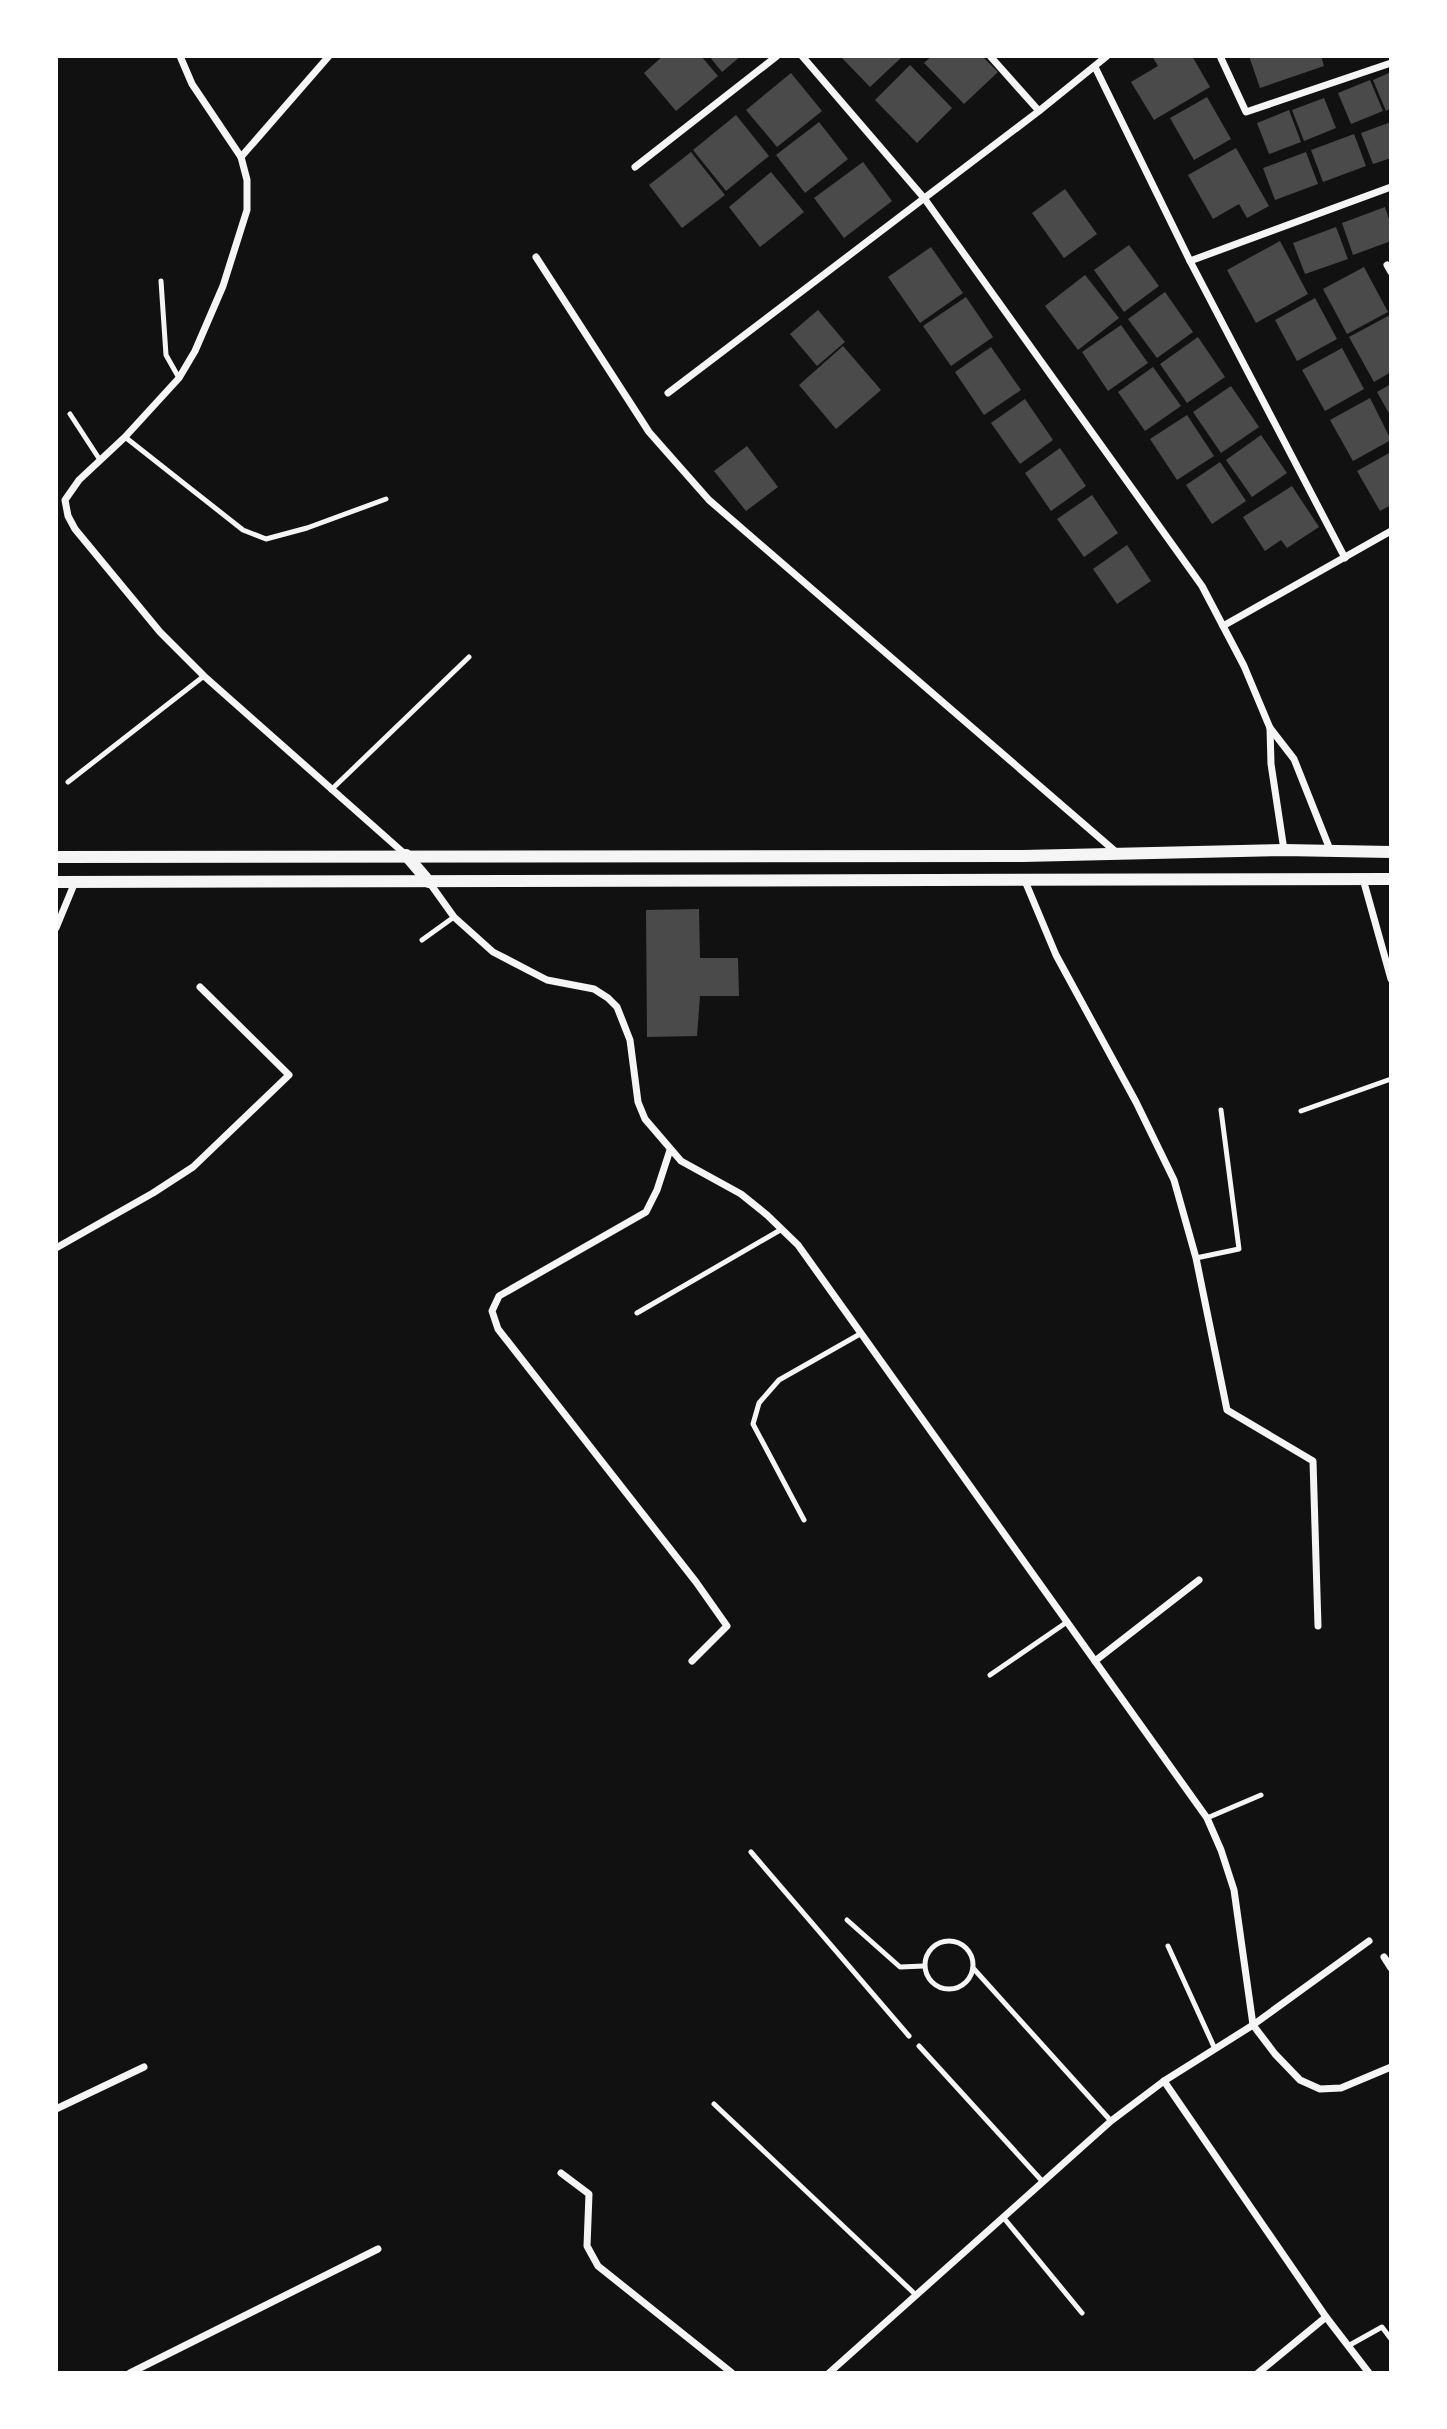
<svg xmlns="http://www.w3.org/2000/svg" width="1447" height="2429" font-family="'Golos Text',sans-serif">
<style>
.building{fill:#4a4a4a}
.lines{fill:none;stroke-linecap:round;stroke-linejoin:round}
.service{stroke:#f5f5f5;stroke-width:5}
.minor{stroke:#f5f5f5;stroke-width:7}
.tertiary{stroke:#f5f5f5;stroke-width:12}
</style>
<rect width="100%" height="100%" fill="#111"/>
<g class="building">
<path d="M 663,56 L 701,56 L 718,76 L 676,111 L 644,73 Z"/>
<path d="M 709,56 L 741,56 L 722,72 Z"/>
<path d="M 845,56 L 903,56 L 870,87 L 842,58 Z"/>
<path d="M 932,56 L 982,56 L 998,72 L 964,104 L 924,63 Z"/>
<path d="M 1152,56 L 1192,56 L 1210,87 L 1154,120 L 1131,82 L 1158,66 Z"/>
<path d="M 1249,56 L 1321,56 L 1324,66 L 1260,88 Z"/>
<path d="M 910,65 L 952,108 L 917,143 L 875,100 Z"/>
<path d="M 1391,72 L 1391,108 L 1386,111 L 1373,80 Z"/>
<path d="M 791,73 L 822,111 L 777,147 L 746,110 Z"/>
<path d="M 1370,80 L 1383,111 L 1351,124 L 1338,93 Z"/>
<path d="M 1207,97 L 1231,139 L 1194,160 L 1170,118 Z"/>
<path d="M 1324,98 L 1336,128 L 1304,141 L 1292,110 Z"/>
<path d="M 1289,110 L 1301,142 L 1269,154 L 1257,123 Z"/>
<path d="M 736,115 L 769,156 L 726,191 L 693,150 Z"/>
<path d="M 819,122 L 848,159 L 805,193 L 776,155 Z"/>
<path d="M 1391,122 L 1391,158 L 1373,164 L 1361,133 Z"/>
<path d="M 1354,134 L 1366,166 L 1323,182 L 1311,150 Z"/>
<path d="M 1236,148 L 1269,206 L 1247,218 L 1239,204 L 1213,219 L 1188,175 Z"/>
<path d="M 691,152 L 725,195 L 682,228 L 649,185 Z"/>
<path d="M 1306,152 L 1318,184 L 1275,200 L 1263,168 Z"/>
<path d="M 863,162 L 892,201 L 844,238 L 814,198 Z"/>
<path d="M 771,172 L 804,212 L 760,247 L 729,207 Z"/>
<path d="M 1065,189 L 1097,234 L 1064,258 L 1032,213 Z"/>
<path d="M 1385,207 L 1391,225 L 1391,241 L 1353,255 L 1342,223 Z"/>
<path d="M 1336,227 L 1348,259 L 1305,274 L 1293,243 Z"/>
<path d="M 1280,241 L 1308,294 L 1256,323 L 1227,270 Z"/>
<path d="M 1129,245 L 1159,286 L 1124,312 L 1094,270 Z"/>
<path d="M 931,247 L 963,293 L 920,323 L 888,277 Z"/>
<path d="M 1364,267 L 1388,312 L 1347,334 L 1323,289 Z"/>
<path d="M 1085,275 L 1119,318 L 1078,350 L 1045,306 Z"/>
<path d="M 1165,292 L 1193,332 L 1157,358 L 1128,319 Z"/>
<path d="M 966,297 L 993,337 L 951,366 L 923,326 Z"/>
<path d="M 1315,298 L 1337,339 L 1297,361 L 1275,320 Z"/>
<path d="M 818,310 L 845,342 L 817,366 L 790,334 Z"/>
<path d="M 1390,315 L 1391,372 L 1374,382 L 1349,337 Z"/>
<path d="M 1121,325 L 1148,363 L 1108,391 L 1082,352 Z"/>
<path d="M 1198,337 L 1225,377 L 1187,403 L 1160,364 Z"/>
<path d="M 843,346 L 881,390 L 836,429 L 799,385 Z"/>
<path d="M 991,347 L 1021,390 L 984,415 L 955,372 Z"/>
<path d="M 1342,348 L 1364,389 L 1325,411 L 1302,370 Z"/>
<path d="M 1153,367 L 1181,406 L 1145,431 L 1118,392 Z"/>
<path d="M 1391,384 L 1391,417 L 1377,392 Z"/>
<path d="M 1231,386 L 1259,427 L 1221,453 L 1193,412 Z"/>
<path d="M 1370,398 L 1391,440 L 1353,461 L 1330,420 Z"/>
<path d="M 1025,399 L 1053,440 L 1020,464 L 991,423 Z"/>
<path d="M 1187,415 L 1214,456 L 1177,480 L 1150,439 Z"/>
<path d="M 1261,435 L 1287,473 L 1252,497 L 1226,460 Z"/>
<path d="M 747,446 L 778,487 L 746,511 L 714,471 Z"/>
<path d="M 1060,448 L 1086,486 L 1051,511 L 1025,473 Z"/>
<path d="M 1391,452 L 1391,505 L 1380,511 L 1357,471 Z"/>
<path d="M 1220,462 L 1246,501 L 1212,524 L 1186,485 Z"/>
<path d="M 1292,486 L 1319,527 L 1287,548 L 1281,540 L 1265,551 L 1243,517 Z"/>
<path d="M 1092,495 L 1118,533 L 1084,557 L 1057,519 Z"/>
<path d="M 1127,545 L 1151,581 L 1117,604 L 1093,569 Z"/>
<path d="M 699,909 L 700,958 L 738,958 L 739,996 L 700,996 L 697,1036 L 647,1037 L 646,910 Z"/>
</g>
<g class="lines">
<g class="service">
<path d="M 161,281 L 166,355 L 179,378"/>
<path d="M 70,414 L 100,460"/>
<path d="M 125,437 L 243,530 L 266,539 L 307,528 L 386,499"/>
<path d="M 68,782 L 204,676"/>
<path d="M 331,790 L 469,657"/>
<path d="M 422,940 L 454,917"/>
<path d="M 1301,1111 L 1391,1079"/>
<path d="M 1196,1258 L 1239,1249 L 1221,1110"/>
<path d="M 637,1313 L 782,1229"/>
<path d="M 804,1520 L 753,1424 L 759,1403 L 779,1380 L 860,1334"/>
<path d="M 990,1675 L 1067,1622"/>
<path d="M 1207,1818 L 1261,1795"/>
<path d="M 751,1852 L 909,2036"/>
<path d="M 847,1920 L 900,1967 L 924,1966"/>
<circle cx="949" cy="1965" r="24"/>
<path d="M 1168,1946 L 1215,2049"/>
<path d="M 973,1968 L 1111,2121"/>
<path d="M 919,2046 L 1043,2182"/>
<path d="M 714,2104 L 916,2295"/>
<path d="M 1003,2217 L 1082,2313"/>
<path d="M 1348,2346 L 1382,2327 L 1391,2339"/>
</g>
<g class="minor">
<path d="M 180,56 L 192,84 L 241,157 L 247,180 L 247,210 L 223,286 L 195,351 L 179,378 L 125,437 L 79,480 L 65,500 L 68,516 L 75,529 L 160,632 L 204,676 L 406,855"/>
<path d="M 802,56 L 924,198 L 1202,586 L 1244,666 L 1270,728 L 1294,759 L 1331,852"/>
<path d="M 990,56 L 1039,111"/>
<path d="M 1220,56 L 1246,112 L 1391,63"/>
<path d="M 1095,67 L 1190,261 L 1345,558"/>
<path d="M 241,157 L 329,56"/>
<path d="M 635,167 L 777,56"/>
<path d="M 536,257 L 649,432 L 709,500 L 1116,852"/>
<path d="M 1190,261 L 1391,187"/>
<path d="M 1387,265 L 1391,272"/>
<path d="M 668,393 L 1039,111 L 1107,56"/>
<path d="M 1223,626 L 1391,531"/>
<path d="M 1270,728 L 1271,764 L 1284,850"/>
<path d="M 1363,879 L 1391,979"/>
<path d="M 1025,881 L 1056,955 L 1136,1102 L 1174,1180 L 1196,1258 L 1227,1410 L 1313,1461 L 1318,1626"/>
<path d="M 429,882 L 454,917 L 493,952 L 547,980 L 594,989 L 608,998 L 617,1007 L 630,1040 L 638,1102 L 645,1119 L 681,1161 L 741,1194 L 767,1215 L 798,1245 L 1207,1818 L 1221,1850 L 1234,1890 L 1253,2025 L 1275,2054 L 1300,2080 L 1320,2089 L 1341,2088 L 1391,2067"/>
<path d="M 56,928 L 75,882"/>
<path d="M 670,1150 L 657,1190 L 646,1212 L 499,1296 L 492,1311 L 498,1329 L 696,1582 L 727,1626 L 692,1661"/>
<path d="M 56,1248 L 153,1193 L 193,1167 L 289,1075 L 200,987"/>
<path d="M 1095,1661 L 1199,1580"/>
<path d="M 1384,1957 L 1391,1968"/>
<path d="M 1164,2081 L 1326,2317 L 1369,2373"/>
<path d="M 56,2109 L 144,2067"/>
<path d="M 561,2173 L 589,2194 L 587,2246 L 598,2266 L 732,2373"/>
<path d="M 130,2373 L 378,2249"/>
<path d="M 829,2373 L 1111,2121 L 1164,2081 L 1253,2025 L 1369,1941"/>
<path d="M 1258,2373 L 1326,2317"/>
</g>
<g class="tertiary">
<path d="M 406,855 L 429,882"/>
<path d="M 56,857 L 1023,856 L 1284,850 L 1391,852"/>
<path d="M 56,882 L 1391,879"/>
</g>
</g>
<rect width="1447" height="2429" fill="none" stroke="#ffffff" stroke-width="116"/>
</svg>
